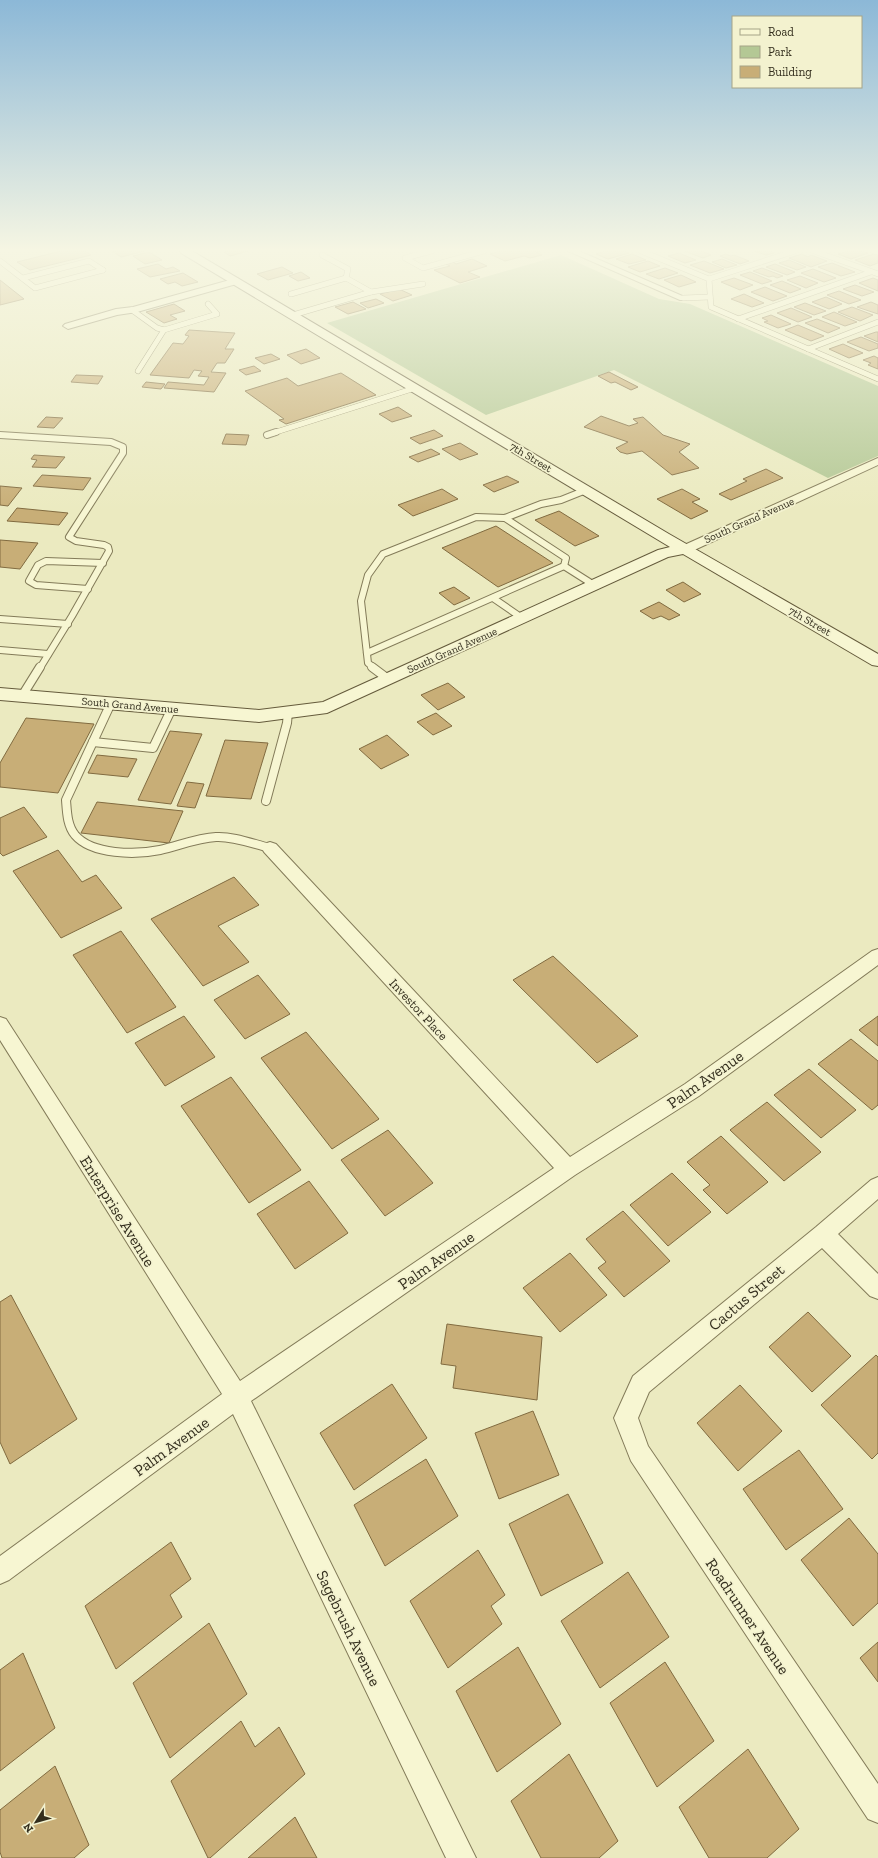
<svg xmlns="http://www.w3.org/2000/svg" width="878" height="1858" font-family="'Zilla Slab',serif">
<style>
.green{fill:#b4c895}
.building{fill:#c8ae77;stroke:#816b40}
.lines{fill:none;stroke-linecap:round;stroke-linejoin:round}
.lane-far2-casing{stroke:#837b59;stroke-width:6}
.lane-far1-casing{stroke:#837b59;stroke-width:8}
.lane-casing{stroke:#837b59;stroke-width:10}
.street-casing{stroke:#837b59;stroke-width:2}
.secondary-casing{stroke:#655b3c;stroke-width:2}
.lane-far2{stroke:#f7f6d2;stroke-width:5}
.lane-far1{stroke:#f7f6d2;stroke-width:6}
.lane{stroke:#f7f6d2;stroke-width:8}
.street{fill:#f7f6d2;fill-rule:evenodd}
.secondary{fill:#f7f6d2;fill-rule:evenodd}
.labels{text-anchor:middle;stroke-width:3.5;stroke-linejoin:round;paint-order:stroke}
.far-street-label{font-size:11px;fill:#332e1d;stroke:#f3f2cf}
.street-label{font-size:13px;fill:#332e1d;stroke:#f3f2cf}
.near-street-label{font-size:16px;fill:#332e1d;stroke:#f3f2cf}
</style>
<rect width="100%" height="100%" fill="#ebeac0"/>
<path class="green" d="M 561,255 L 659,299 L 690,304 L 878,386 L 878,456 L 828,478 L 614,370 L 486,415 L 327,323 Z"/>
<g class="building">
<path d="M 61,251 L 85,251 L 91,255 L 30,270 L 17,262 Z"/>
<path d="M 112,251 L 145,251 L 121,257 Z"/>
<path d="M 228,251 L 248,251 L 230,256 L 224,252 Z"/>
<path d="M 501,251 L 541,251 L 536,252 L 542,255 L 530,258 L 524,256 L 505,261 L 490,254 Z"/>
<path d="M 605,251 L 624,251 L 629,253 L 608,259 L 596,254 Z"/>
<path d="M 684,251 L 701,251 L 711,255 L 703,258 Z"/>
<path d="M 754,251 L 770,251 L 774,253 L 766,255 Z"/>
<path d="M 849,251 L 861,251 L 868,253 L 851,259 L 838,254 Z"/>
<path d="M 149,252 L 162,260 L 145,264 L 133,256 Z"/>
<path d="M 679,253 L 696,260 L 685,263 L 668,256 Z"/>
<path d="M 632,254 L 646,260 L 629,264 L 616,259 Z"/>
<path d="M 726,254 L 731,256 L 734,255 L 749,261 L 740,264 L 720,256 Z"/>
<path d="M 802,254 L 808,257 L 811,255 L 827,261 L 811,267 L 789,258 Z"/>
<path d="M 874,254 L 878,255 L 878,263 L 870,266 L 855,260 Z"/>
<path d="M 472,259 L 487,266 L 468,272 L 480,277 L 460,283 L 434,270 L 450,266 L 446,264 L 453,262 L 456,264 Z"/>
<path d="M 722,259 L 737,265 L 726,268 L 712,262 Z"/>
<path d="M 789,260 L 806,267 L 797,270 L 779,263 Z"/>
<path d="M 648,261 L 660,266 L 640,272 L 628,267 Z"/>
<path d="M 704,261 L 724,269 L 710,273 L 690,265 Z"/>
<path d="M 832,263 L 855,272 L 841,276 L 818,267 Z"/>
<path d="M 158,264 L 166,269 L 173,267 L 180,271 L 150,277 L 137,269 Z"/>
<path d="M 775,264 L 795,272 L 787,275 L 766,267 Z"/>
<path d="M 282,267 L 293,273 L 268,280 L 257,274 Z"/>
<path d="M 665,268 L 678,273 L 659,279 L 646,274 Z"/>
<path d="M 762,268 L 783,276 L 777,278 L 773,276 L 769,277 L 753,271 Z"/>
<path d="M 813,269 L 836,278 L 824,282 L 801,273 Z"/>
<path d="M 301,272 L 310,278 L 298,281 L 289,276 Z"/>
<path d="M 750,272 L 772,281 L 762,284 L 740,275 Z"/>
<path d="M 183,273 L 198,282 L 182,286 L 175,282 L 168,284 L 160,279 Z"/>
<path d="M 681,275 L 696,282 L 679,287 L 664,280 Z"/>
<path d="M 800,276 L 818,283 L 806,288 L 787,280 Z"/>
<path d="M 734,278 L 753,285 L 740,290 L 721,282 Z"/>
<path d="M 873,278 L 878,280 L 878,291 L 859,283 Z"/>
<path d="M 0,280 L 24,299 L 0,305 Z"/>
<path d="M 782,281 L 801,289 L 790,293 L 770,285 Z"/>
<path d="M 855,285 L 874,292 L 862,296 L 843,289 Z"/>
<path d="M 765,287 L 787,296 L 773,301 L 751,292 Z"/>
<path d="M 399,289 L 412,295 L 393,301 L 380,294 Z"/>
<path d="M 839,291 L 861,300 L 849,304 L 827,295 Z"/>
<path d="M 744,294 L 764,303 L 752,307 L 731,299 Z"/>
<path d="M 826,297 L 842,304 L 829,309 L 812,302 Z"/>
<path d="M 376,299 L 384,303 L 368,308 L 360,303 Z"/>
<path d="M 353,302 L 366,309 L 348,314 L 335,307 Z"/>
<path d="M 871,302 L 878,305 L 878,314 L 857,307 Z"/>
<path d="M 805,303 L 826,311 L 814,315 L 794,307 Z"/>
<path d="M 174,304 L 185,311 L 170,315 L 177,319 L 164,323 L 146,312 Z"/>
<path d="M 852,307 L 873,315 L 860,321 L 838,312 Z"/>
<path d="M 791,308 L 812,317 L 798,322 L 777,313 Z"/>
<path d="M 834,312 L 857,322 L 845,326 L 822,317 Z"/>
<path d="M 771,315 L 791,324 L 778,328 L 764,322 L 768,321 L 762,318 Z"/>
<path d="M 817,319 L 840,328 L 828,333 L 805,323 Z"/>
<path d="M 798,325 L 824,336 L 811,341 L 785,330 Z"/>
<path d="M 189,330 L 235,333 L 225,349 L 234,349 L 225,363 L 217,363 L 211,372 L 226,373 L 214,392 L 164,388 L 168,382 L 204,385 L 209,377 L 198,376 L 202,371 L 194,370 L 189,378 L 150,375 L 173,343 L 183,344 L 189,336 L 185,335 Z"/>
<path d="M 876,332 L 878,332 L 878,342 L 864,336 Z"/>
<path d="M 861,337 L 878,344 L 878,348 L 869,351 L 847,342 Z"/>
<path d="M 843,344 L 863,353 L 849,358 L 829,349 Z"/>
<path d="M 306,349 L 320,358 L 301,364 L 287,355 Z"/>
<path d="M 271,354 L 280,359 L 264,364 L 255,358 Z"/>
<path d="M 874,356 L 878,358 L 878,369 L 868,365 L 871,363 L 863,360 Z"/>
<path d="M 254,366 L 261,371 L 246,375 L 239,370 Z"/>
<path d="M 609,372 L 638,387 L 631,390 L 615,382 L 611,383 L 598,376 Z"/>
<path d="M 341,373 L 376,395 L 286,424 L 279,420 L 284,419 L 245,391 L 287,378 L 298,386 Z"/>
<path d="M 76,375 L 103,376 L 98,384 L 71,382 Z"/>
<path d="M 146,382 L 165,384 L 161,389 L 142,387 Z"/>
<path d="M 398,407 L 412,416 L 392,422 L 379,414 Z"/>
<path d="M 601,416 L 629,426 L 638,423 L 633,419 L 643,417 L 663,435 L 690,444 L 679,452 L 699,468 L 672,475 L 642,451 L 627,454 L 620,452 L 616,448 L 628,442 L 584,427 Z"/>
<path d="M 46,417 L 63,418 L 54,428 L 37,427 Z"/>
<path d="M 434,430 L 443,436 L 420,444 L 410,438 Z"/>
<path d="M 226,434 L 249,435 L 246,445 L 222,444 Z"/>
<path d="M 460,443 L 478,454 L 460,460 L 442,449 Z"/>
<path d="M 431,449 L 440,454 L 418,462 L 409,457 Z"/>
<path d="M 34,455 L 65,457 L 56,468 L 32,467 L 37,460 L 31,459 Z"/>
<path d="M 766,469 L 783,478 L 731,500 L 719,494 L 747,481 L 743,479 Z"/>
<path d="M 42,475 L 91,478 L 83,490 L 33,486 Z"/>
<path d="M 507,476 L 519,482 L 494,492 L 483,485 Z"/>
<path d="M 0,486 L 22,488 L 8,506 L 0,505 Z"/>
<path d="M 442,489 L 458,499 L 413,516 L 398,505 Z"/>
<path d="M 682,489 L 700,499 L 692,502 L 708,511 L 691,519 L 657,499 Z"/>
<path d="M 17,508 L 68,513 L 59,525 L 7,521 Z"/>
<path d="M 559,511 L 599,536 L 575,546 L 535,520 Z"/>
<path d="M 496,526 L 553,563 L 498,587 L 442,548 Z"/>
<path d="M 0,540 L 38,543 L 20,569 L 0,567 Z"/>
<path d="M 683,582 L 701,594 L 684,602 L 666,590 Z"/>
<path d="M 454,587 L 470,598 L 454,605 L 439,593 Z"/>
<path d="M 659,602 L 680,615 L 669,620 L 661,616 L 653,619 L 640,611 Z"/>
<path d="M 448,683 L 465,697 L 438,710 L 421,695 Z"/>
<path d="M 436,713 L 452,726 L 433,735 L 417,722 Z"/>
<path d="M 26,718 L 94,724 L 58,793 L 0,787 L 0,763 Z"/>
<path d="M 170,731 L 202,734 L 171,804 L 138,800 Z"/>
<path d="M 387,735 L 409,755 L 381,769 L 359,749 Z"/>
<path d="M 225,740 L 268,743 L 251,799 L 206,796 Z"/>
<path d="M 97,755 L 137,759 L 128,777 L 88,773 Z"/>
<path d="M 187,782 L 204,784 L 195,808 L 177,806 Z"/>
<path d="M 97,802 L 183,811 L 169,843 L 81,833 Z"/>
<path d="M 24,807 L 47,837 L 3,856 L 0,853 L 0,818 Z"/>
<path d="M 58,850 L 82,882 L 96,875 L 122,908 L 61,938 L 13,871 Z"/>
<path d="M 234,877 L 259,905 L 218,926 L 249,962 L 203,986 L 151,919 Z"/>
<path d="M 121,931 L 176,1007 L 127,1033 L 73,955 Z"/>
<path d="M 553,956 L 638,1036 L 597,1063 L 513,980 Z"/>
<path d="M 258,975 L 290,1014 L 245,1039 L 214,1000 Z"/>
<path d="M 184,1016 L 215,1057 L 165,1086 L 135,1043 Z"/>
<path d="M 878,1016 L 878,1046 L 859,1030 Z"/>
<path d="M 306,1032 L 379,1119 L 332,1149 L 261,1058 Z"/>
<path d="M 851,1039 L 878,1061 L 878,1105 L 872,1110 L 818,1064 Z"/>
<path d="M 809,1069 L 856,1110 L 821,1138 L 774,1095 Z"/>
<path d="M 231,1077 L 301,1170 L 249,1203 L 181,1106 Z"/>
<path d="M 767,1102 L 821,1152 L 784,1181 L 730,1130 Z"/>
<path d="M 388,1130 L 433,1183 L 385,1216 L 341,1160 Z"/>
<path d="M 721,1136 L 768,1182 L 727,1214 L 703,1190 L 710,1185 L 687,1162 Z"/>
<path d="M 672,1173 L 711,1212 L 668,1246 L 630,1205 Z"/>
<path d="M 309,1181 L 348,1233 L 295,1269 L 257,1214 Z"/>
<path d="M 623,1211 L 670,1261 L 624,1297 L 598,1268 L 606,1262 L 586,1239 Z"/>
<path d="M 570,1253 L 607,1295 L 560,1332 L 523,1288 Z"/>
<path d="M 11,1295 L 77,1419 L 10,1464 L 0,1442 L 0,1302 Z"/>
<path d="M 808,1312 L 851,1356 L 812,1392 L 769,1347 Z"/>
<path d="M 447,1324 L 542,1337 L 537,1400 L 453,1388 L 456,1366 L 441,1364 Z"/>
<path d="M 876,1355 L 878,1357 L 878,1453 L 872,1459 L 821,1405 Z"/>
<path d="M 392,1384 L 427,1438 L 354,1490 L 320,1433 Z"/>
<path d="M 740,1385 L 782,1431 L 738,1471 L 697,1423 Z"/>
<path d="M 533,1411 L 559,1475 L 499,1499 L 475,1433 Z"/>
<path d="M 799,1450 L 843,1509 L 786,1550 L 743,1489 Z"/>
<path d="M 426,1459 L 458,1516 L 385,1566 L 354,1505 Z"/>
<path d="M 568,1494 L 603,1563 L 541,1596 L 509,1524 Z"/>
<path d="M 849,1518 L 878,1554 L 878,1603 L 853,1626 L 801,1560 Z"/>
<path d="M 171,1542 L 191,1579 L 170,1595 L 182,1617 L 116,1669 L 85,1606 Z"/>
<path d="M 478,1550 L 505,1595 L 491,1606 L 502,1624 L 448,1668 L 410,1601 Z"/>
<path d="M 628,1572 L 669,1637 L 600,1688 L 561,1621 Z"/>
<path d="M 209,1623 L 247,1694 L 170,1758 L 133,1683 Z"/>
<path d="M 878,1642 L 878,1682 L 860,1658 Z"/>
<path d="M 518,1647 L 561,1724 L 497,1772 L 456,1691 Z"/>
<path d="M 23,1653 L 55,1728 L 0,1771 L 0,1670 Z"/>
<path d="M 665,1662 L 714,1741 L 657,1787 L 610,1703 Z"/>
<path d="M 241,1721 L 255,1747 L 279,1727 L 305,1774 L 210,1858 L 208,1858 L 171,1781 Z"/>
<path d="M 748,1749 L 799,1829 L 767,1858 L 709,1858 L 679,1807 Z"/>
<path d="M 569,1754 L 618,1841 L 599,1858 L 541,1858 L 511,1801 Z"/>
<path d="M 55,1766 L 89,1845 L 74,1858 L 2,1858 L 0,1852 L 0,1810 Z"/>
<path d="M 295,1817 L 317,1858 L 248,1858 Z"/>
</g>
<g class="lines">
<g class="lane-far2-casing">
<g id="lane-far2">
<path d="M 432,251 L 405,258 L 423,268 L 484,251"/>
<path d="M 641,251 L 709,279 L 711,307 L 878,379"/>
<path d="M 814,251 L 878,274"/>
<path d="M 874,251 L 878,252"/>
<path d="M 0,261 L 35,288 L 103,270"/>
<path d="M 23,278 L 89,261 L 103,270"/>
<path d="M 709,279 L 795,251"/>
<path d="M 371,292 L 423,284"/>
<path d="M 291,294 L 346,278"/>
<path d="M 683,298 L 710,297"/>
<path d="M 132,310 L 157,328 L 164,330 L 217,314 L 208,304"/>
<path d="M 293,315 L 371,292 L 346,278 L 348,269 L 322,255"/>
<path d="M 738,319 L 871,272"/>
<path d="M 808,349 L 878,322"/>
<path d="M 138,371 L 164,330"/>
<path d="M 273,433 L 415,388"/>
</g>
</g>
<g class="lane-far1-casing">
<g id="lane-far1">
<path d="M 0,435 L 111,442 L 123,447 L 123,453 L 69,537 L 76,541 L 104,545 L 108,547 L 109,551 L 72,616 L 40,668"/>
<path d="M 267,435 L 276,432"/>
<path d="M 505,518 L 566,558 L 564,566"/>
<path d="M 564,566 L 594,585"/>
<path d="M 88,589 L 36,585 L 29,581 L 38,565 L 46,561 L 103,563"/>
<path d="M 493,598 L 522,618"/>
<path d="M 0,619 L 68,624"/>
<path d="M 0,650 L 48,654"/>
<path d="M 367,653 L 564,566"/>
<path d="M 374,668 L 368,663 L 361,601 L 368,575 L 383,554 L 476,517 L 505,518 L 541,504 L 561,500 L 586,490"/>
</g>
</g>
<g class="lane-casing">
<g id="lane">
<path d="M 372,667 L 388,679"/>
<path d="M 22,696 L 40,667"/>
<path d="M 111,703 L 66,800 C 67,812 67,825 75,835 C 92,855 136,855 160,850 C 178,846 197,838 216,837 C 234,836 253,844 270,848"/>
<path d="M 93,742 L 153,748 L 172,708"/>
<path d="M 266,801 L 287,723 L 288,712"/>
</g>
</g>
<g class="street-casing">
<g id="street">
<path d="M 568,251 L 579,251 L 687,298 L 686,300 L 680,300 Z"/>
<path d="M 237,278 L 241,281 L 240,283 L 137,312 L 117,315 L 68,329 L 63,326 L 65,324 L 116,309 L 133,307 Z"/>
<path d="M 878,458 L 878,465 L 690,552 L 686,553 L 680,549 L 682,546 Z"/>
<path d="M 270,842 L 276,844 L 570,1157 L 685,1084 L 872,951 L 878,949 L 878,965 L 699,1096 L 575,1175 L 251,1401 L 476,1858 L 446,1858 L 233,1414 L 9,1580 L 0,1584 L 0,1556 L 222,1394 L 0,1040 L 0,1017 L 6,1019 L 240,1381 L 554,1168 L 264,852 L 262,848 L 264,844 Z"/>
<path d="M 878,1177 L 878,1199 L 838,1234 L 878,1274 L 878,1299 L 870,1296 L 822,1248 L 649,1392 L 638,1418 L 648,1446 L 878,1784 L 878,1823 L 868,1819 L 631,1461 L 614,1418 L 633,1376 L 816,1227 L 871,1180 Z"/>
</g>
</g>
<g class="secondary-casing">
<path id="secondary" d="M 180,251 L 192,251 L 669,534 L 878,654 L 878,666 L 872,665 L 683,554 L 668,557 L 327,713 L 259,722 L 0,700 L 0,688 L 259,710 L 323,702 L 658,550 L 670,547 L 181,253 Z"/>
</g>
<use href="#lane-far2" class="lane-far2"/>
<use href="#lane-far1" class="lane-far1"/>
<use href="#lane" class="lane"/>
<use href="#street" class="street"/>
<use href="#secondary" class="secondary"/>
</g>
<linearGradient id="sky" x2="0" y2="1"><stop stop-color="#8cb8d7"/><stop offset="0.49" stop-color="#f6f6e3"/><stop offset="1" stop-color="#f6f6e3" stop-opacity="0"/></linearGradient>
<rect width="878" height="511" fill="url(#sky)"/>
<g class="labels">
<g class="far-street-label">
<text transform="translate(531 457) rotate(31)" y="4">7th Street</text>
<text transform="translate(749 520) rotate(-24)" y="4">South Grand Avenue</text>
<text transform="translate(810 621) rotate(30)" y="4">7th Street</text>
<text transform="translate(452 650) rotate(-24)" y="4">South Grand Avenue</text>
<text transform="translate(130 705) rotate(5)" y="4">South Grand Avenue</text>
</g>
<g class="street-label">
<text transform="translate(419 1009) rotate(47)" y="5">Investor Place</text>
</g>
<g class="near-street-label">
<text transform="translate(705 1079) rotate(-35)" y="6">Palm Avenue</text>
<text transform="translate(118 1211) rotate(58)" y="6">Enterprise Avenue</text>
<text transform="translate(436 1260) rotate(-35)" y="6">Palm Avenue</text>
<text transform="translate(746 1297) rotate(-40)" y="6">Cactus Street</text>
<text transform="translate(171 1446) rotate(-36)" y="6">Palm Avenue</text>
<text transform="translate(748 1616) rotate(56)" y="6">Roadrunner Avenue</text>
<text transform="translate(349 1628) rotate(64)" y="6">Sagebrush Avenue</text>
</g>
</g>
<rect x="732" y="16" width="130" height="72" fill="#f3f2cf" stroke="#a6a488"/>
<rect x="740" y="29" width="20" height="6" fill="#f7f6d2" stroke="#a6a488"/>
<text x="768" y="36" font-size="12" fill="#332e1d">Road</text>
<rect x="740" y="46" width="20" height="12" fill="#b4c895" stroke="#a6a488"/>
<text x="768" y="56" font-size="12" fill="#332e1d">Park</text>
<rect x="740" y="66" width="20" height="12" fill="#c8ae77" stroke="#a6a488"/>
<text x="768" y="76" font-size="12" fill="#332e1d">Building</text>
<g transform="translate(36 1822) rotate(233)" stroke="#f3f2cf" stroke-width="3" paint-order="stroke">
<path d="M0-3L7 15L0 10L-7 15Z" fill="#332e1d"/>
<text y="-6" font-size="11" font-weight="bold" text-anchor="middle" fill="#332e1d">N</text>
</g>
</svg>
